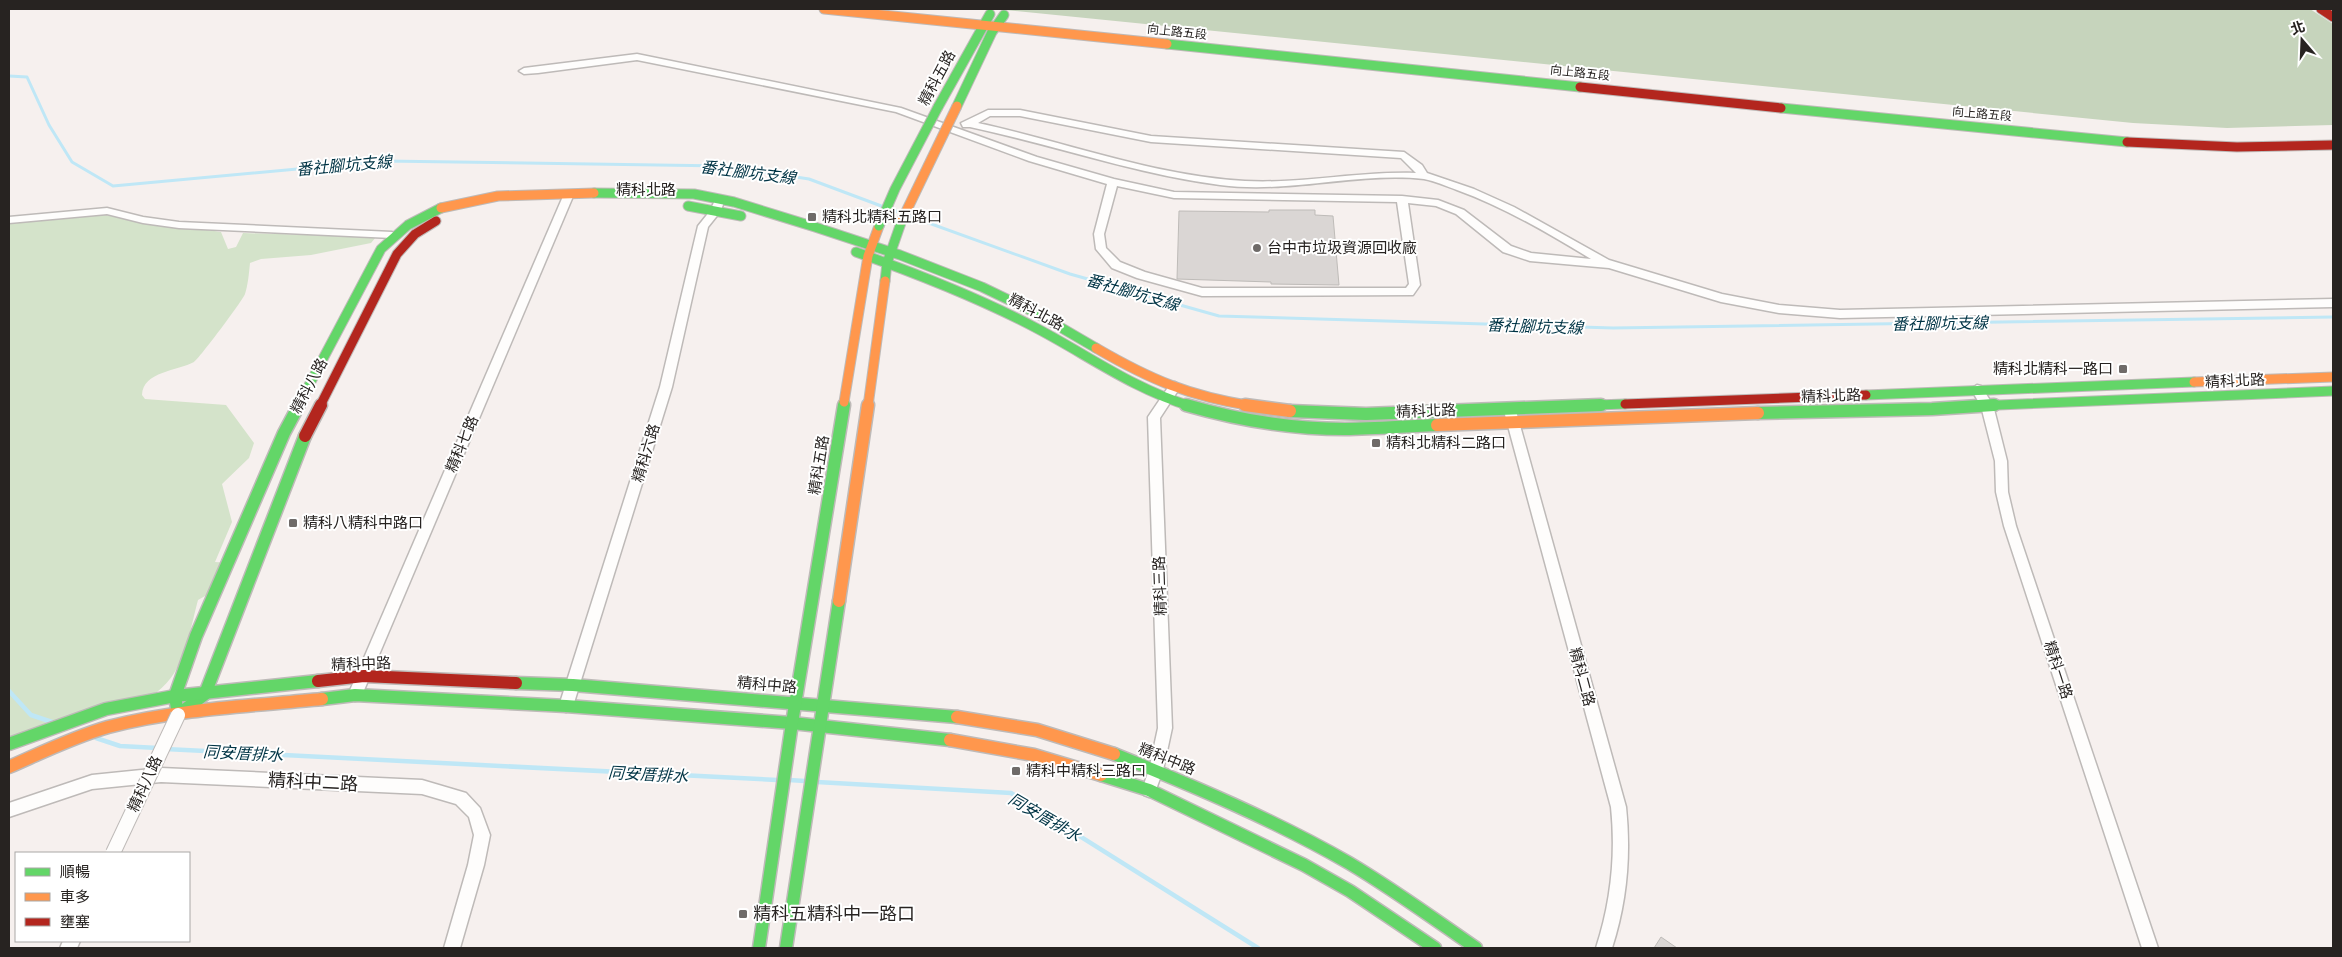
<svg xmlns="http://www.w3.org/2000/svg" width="2342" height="957" font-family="Roboto,'Noto Sans TC',sans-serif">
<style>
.green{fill:#d4e3ca}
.forest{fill:#c6d4bc}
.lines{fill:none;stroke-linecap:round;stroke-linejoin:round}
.stream-far1{stroke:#bfe7f6;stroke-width:3}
.stream{stroke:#bfe7f6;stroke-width:4.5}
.building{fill:#dad6d4;stroke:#bebbb8}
.street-casing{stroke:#bebab8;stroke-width:3}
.fast-far1-casing{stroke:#bebab8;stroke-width:11}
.fast-casing{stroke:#bebab8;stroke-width:15}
.slow-far1-casing{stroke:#bebab8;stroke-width:11}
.slow-casing{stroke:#bebab8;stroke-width:15}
.jam-far1-casing{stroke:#bebab8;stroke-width:11}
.jam-casing{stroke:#bebab8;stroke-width:15}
.street{fill:#fefdfc;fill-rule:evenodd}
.fast-far1{stroke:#63d668;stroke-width:9}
.fast{stroke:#63d668;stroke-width:12}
.slow-far1{stroke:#ff974d;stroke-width:9}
.slow{stroke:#ff974d;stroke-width:12}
.jam-far1{stroke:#b3261e;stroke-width:9}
.jam{stroke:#b3261e;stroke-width:12}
.street-bridge-casing{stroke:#bebab8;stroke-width:16;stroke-linecap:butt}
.fast-bridge-casing{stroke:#bebab8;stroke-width:11;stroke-linecap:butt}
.slow-bridge-casing{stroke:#bebab8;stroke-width:11;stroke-linecap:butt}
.street-bridge{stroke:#fefdfc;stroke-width:14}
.fast-bridge{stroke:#63d668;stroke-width:9}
.slow-bridge{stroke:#ff974d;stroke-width:9}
.poi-dot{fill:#6f6b69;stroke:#fff;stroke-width:2}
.labels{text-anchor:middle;stroke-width:4;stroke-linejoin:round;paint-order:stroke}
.far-street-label{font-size:12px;fill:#272321;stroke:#fff}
.street-label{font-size:15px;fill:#272321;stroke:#fff}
.poi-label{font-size:15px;fill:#272321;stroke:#fff;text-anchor:start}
.water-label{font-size:16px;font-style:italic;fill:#003445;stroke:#fff}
.near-street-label{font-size:18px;fill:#272321;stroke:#fff}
.near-poi-label{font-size:18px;fill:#272321;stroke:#fff;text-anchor:start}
</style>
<rect width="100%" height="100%" fill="#f6f0ee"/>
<path class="green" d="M 97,214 L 221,232 L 228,249 L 236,247 L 243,233 L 376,237 L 371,243 L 311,255 L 261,259 L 250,263 C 249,273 248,285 245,294 C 243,300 199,359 194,362 C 178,371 143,371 142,395 L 145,399 L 226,405 L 254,443 L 249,458 L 222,484 L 232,522 L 215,562 L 232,563 L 221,587 L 198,600 C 189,633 185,671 157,692 L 9,744 L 9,224 Z"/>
<path class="forest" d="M 995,9 L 2310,9 L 2333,24 L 2333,125 L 2227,128 L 2133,123 Z"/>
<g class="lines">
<g class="stream-far1">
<path d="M 9,76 L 27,77 L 49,125 L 72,162 L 113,186 L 384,161 L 724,166 L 809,179 L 884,207"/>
<path d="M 890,209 L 1070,274 L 1219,316 L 1613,328 L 2333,317"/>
</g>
<g class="stream">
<path d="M 9,691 L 31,715 L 52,722"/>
<path d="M 96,738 L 120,746 L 158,748"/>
<path d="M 165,749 L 777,780"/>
<path d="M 789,780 L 805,781"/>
<path d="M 817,782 L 1011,793 L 1258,948"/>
</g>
</g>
<g class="building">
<path d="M 1269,210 L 1315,210 L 1315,215 L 1333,216 L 1339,285 L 1271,284 L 1271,282 L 1177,279 L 1179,211 L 1269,212 Z"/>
<path d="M 1661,937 L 1677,948 L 1654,948 Z"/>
</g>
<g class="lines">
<g class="street-casing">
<g id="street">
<path d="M 637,54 L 901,108 L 1037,157 L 1114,179 L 1174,192 L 1402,196 L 1438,200 L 1464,210 L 1511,246 L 1531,253 L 1591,259 C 1548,233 1504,207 1457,190 C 1446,186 1435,181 1424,179 C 1356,172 1289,194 1220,185 C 1135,174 1054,145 970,127 L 963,127 L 961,123 L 988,110 L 1020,110 L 1151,136 L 1404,152 L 1422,165 L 1427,173 L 1474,189 L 1514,207 L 1609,260 L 1722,294 L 1779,305 L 1840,310 L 2333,299 L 2333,307 L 1840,318 L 1779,313 L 1721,302 L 1609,268 L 1530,261 L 1503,252 L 1456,214 L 1436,206 L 1408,203 L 1420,285 L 1413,295 L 1202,296 L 1137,278 L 1112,268 L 1096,249 L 1094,234 L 1107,184 L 1029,161 L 896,112 L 637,60 L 538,73 L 524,74 L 519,71 L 524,68 ZM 990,116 L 1020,116 L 1151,142 L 1401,158 L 1416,173 C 1359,171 1302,184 1245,181 C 1154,176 1066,142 978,123 ZM 1117,186 L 1174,198 L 1397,202 L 1409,284 L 1406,288 L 1202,288 L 1145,272 L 1120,262 L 1106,248 L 1104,234 Z"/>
<path d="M 569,191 L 574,194 L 362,695 L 360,699 L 355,701 L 350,699 L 348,695 L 564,194 Z"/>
<path d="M 720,197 L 725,200 L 720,212 L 708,227 L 672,387 L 573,706 L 571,710 L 566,712 L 561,710 L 559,706 L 660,387 L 698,226 L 710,211 L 716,198 Z"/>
<path d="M 107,208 L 143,217 L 179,222 L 392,232 L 397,235 L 392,238 L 179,228 L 143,223 L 107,214 L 9,223 L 9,217 Z"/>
<path d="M 1175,382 L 1181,386 L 1160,418 L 1172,728 L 1163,770 L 1154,795 L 1149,797 L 1144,795 L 1142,790 L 1149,770 L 1158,728 L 1148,417 L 1171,383 Z"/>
<path d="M 1977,385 L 1981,386 L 1993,405 L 2007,461 L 2008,492 L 2016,526 L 2158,948 L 2142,948 L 2004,526 L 1996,492 L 1995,461 L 1981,406 L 1971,389 Z"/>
<path d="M 1510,407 L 1516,411 L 1626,807 C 1631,855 1627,902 1612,948 L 1596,948 C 1611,902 1616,855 1611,807 L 1504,411 Z"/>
<path d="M 161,768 L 422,780 L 466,793 L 480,808 L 490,835 L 484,865 L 460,948 L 444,948 L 468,865 L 474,835 L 469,817 L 456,804 L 422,794 L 161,782 L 92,789 L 9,817 L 9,803 L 92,775 Z"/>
<path d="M 63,941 L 80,941 L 77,948 L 60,948 Z"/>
</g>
</g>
<g class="fast-far1-casing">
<g id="fast-far1">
<path d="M 1167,44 L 1580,87"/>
<path d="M 957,106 L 992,32 L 1004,15"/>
<path d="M 938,107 L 990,14"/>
<path d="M 1781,108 L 2127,142"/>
<path d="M 594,193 L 694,194 L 734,202 L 815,227 L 900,255 L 982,287 L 1036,313 L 1096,348"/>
<path d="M 688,206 L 741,216"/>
<path d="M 856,252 C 918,274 980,298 1038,329 C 1089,356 1134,389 1190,406"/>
<path d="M 885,281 L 887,263 L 902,220"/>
<path d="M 1866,395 L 2194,382"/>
<path d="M 298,406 L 381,249 L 408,225 L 441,208"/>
<path d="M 843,406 L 844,402"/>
<path d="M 1569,406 L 1625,404"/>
<path d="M 1975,406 L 2333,391"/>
</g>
</g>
<g class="fast-casing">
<g id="fast">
<path d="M 1186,405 C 1238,420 1291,429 1345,429 C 1376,429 1406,426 1437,425"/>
<path d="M 1290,411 L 1366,414 L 1601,405"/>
<path d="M 1758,413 L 1932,409 L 1994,405"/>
<path d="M 516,683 L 573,685 L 957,717"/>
<path d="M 322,699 L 355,695 L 566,706 L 792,723 L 950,740"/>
<path d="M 178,715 L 175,696 L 196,636 L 284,433 L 299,405"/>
<path d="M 178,715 L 205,694 L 305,436"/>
<path d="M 9,744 L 106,709 L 175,696 L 318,681"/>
<path d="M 1114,754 C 1194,786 1274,820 1349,863 C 1393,889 1434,919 1476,948"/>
<path d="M 1101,775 L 1149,790 L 1304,865 L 1350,891 L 1435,948"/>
<path d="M 759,948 L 792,723 L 844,405"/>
<path d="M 786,948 L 839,601"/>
</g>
</g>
<g class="slow-far1-casing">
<g id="slow-far1">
<path d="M 824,9 L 1167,44"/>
<path d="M 441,208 L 498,196 L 594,193"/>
<path d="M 1096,348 C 1151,380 1189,396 1252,406"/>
<path d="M 2194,382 L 2333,377"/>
<path d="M 844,402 L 868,256 L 879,226"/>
<path d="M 868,406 L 885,281"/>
</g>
</g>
<g class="slow-casing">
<g id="slow">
<path d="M 1245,405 L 1290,411"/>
<path d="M 1437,425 L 1758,413"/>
<path d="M 839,601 L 868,405"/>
<path d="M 957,717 L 1037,730 L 1114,754"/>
<path d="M 950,740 L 1034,755 L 1101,775"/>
<path d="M 9,767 C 41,753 73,737 108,727 C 177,709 251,706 322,699"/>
</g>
</g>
<g class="jam-far1-casing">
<g id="jam-far1">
<path d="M 2321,9 L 2333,17"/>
<path d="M 1580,87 L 1781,108"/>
<path d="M 2127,142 L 2237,147 L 2333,145"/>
<path d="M 1625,404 L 1866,395"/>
<path d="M 320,406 L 397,254 L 415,234 L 436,221"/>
</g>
</g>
<g class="jam-casing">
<g id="jam">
<path d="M 305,436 L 321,405"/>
<path d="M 318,681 L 364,676 L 516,683"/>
</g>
</g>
<use href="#street" class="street"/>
<use href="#fast-far1" class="fast-far1"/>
<use href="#fast" class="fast"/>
<use href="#slow-far1" class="slow-far1"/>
<use href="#slow" class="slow"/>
<use href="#jam-far1" class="jam-far1"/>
<use href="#jam" class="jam"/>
<g class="street-bridge-casing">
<path id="street-bridge" d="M 113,853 L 178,715"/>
</g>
<g class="fast-bridge-casing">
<path id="fast-bridge" d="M 879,226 L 895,189 L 938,107"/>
</g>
<g class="slow-bridge-casing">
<path id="slow-bridge" d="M 902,220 L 957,106"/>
</g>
<use href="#street-bridge" class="street-bridge"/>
<use href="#fast-bridge" class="fast-bridge"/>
<use href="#slow-bridge" class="slow-bridge"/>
</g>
<g class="poi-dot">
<rect x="807" y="212" width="10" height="10" rx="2.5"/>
<circle cx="1257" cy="248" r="5"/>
<rect x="2118" y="364" width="10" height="10" rx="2.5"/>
<rect x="1371" y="438" width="10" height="10" rx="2.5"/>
<rect x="288" y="518" width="10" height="10" rx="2.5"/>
<rect x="1011" y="766" width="10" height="10" rx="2.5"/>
<rect x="738" y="909" width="10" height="10" rx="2.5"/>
</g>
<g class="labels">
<g class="far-street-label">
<text transform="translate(1177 32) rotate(6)" y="4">向上路五段</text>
<text transform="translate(1580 73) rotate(6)" y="4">向上路五段</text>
<text transform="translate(1982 114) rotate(5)" y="4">向上路五段</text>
</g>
<g class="street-label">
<text transform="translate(937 78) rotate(-62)" y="5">精科五路</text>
<text x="646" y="195">精科北路</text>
<text transform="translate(1036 312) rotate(28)" y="5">精科北路</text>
<text transform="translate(2235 381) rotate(-3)" y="5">精科北路</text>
<text transform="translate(309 386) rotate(-62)" y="5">精科八路</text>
<text transform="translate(1831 396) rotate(-2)" y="5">精科北路</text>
<text transform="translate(1426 411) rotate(-2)" y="5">精科北路</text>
<text transform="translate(462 444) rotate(-67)" y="5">精科七路</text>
<text transform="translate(646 453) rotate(-73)" y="5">精科六路</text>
<text transform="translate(819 465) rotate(-81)" y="5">精科五路</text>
<text transform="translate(1160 586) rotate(-92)" y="5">精科三路</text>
<text transform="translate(361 664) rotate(-2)" y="5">精科中路</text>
<text transform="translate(2058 670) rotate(72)" y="5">精科一路</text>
<text transform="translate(1582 677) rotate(75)" y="5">精科二路</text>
<text transform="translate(767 685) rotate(5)" y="5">精科中路</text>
<text transform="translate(1167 759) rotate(22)" y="5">精科中路</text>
<text transform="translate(145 784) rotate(-65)" y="5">精科八路</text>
</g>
<g class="poi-label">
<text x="822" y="222">精科北精科五路口</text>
<text x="1267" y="253">台中市垃圾資源回收廠</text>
<text x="2113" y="374" text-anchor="end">精科北精科一路口</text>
<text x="1386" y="448">精科北精科二路口</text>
<text x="303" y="528">精科八精科中路口</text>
<text x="1026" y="776">精科中精科三路口</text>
</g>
<g class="water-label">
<text transform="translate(344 165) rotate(-5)" y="6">番社腳坑支線</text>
<text transform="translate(748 172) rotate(7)" y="6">番社腳坑支線</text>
<text transform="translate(1133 292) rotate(16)" y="6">番社腳坑支線</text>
<text transform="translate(1940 323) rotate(-1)" y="6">番社腳坑支線</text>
<text transform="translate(1535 326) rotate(2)" y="6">番社腳坑支線</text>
<text transform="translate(243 753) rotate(3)" y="6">同安厝排水</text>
<text transform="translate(648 774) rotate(3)" y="6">同安厝排水</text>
<text transform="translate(1045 817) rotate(30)" y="6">同安厝排水</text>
</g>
<g class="near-street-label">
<text transform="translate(313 782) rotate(3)" y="6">精科中二路</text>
</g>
<g class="near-poi-label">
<text x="753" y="920">精科五精科中一路口</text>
</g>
</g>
<rect width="2342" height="957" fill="none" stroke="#272321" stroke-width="20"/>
<rect x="15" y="852" width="175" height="90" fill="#ffffff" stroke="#a9a7a6"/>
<rect x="25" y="868" width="25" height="8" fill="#63d668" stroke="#a9a7a6"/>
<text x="60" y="877" font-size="15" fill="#272321">順暢</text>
<rect x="25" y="893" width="25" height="8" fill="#ff974d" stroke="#a9a7a6"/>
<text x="60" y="902" font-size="15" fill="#272321">車多</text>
<rect x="25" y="918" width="25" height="8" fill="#b3261e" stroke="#a9a7a6"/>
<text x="60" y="927" font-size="15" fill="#272321">壅塞</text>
<g transform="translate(2302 40) rotate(341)" stroke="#ffffff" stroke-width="4" paint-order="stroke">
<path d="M0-4L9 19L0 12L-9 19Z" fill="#272321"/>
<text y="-8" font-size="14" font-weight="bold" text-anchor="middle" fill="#272321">北</text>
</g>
</svg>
